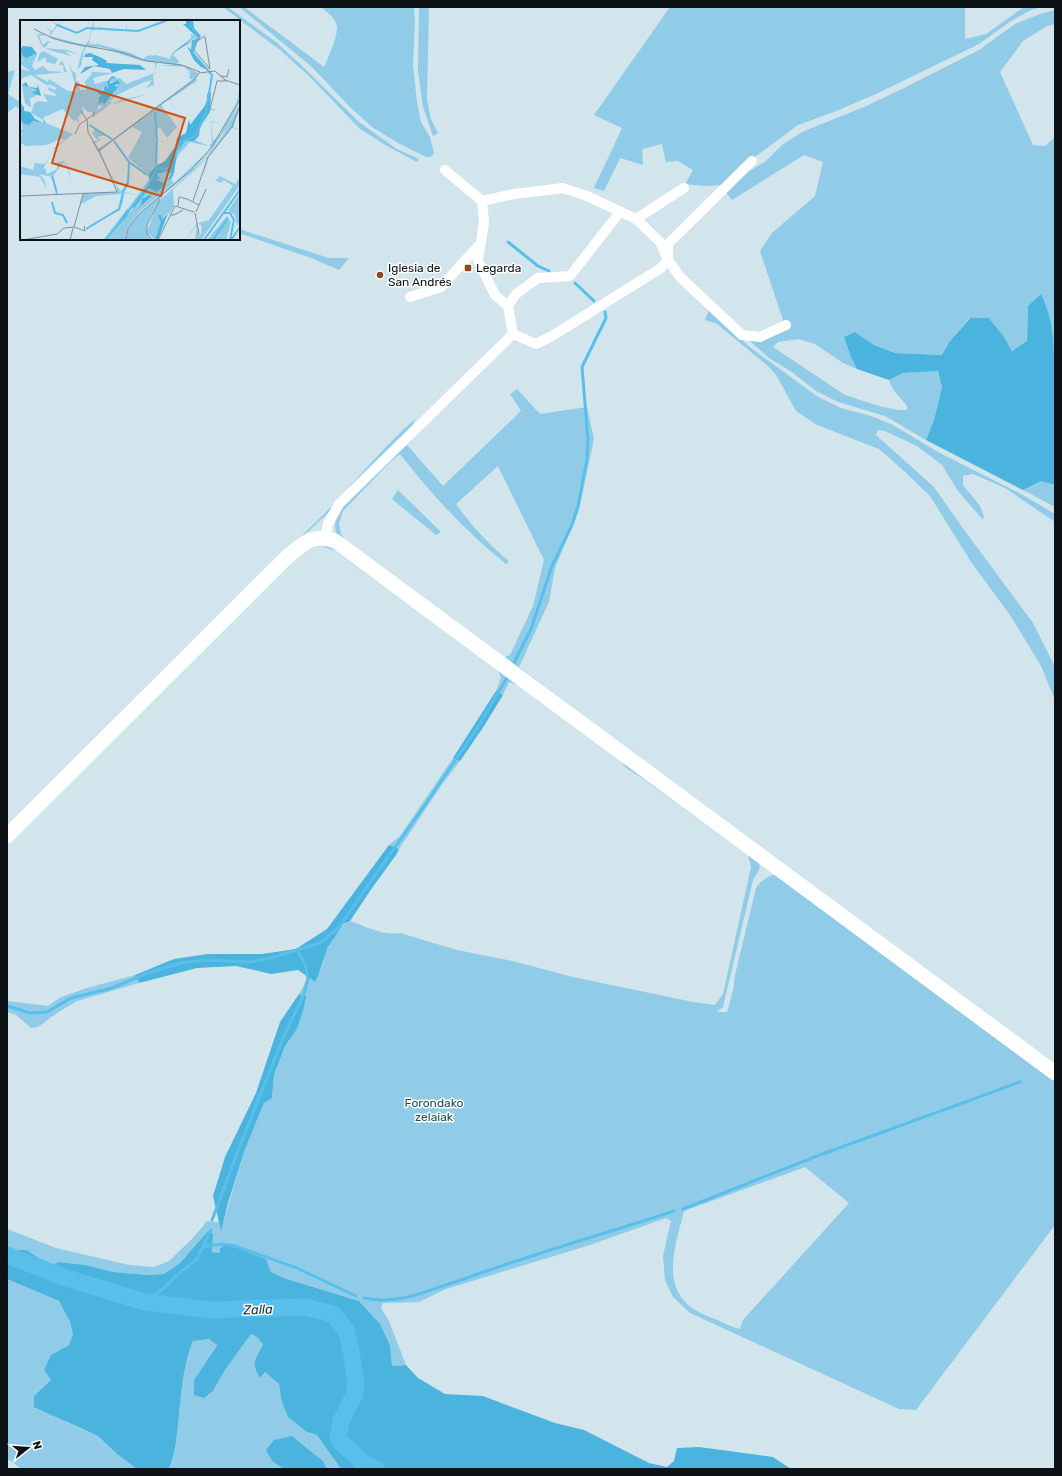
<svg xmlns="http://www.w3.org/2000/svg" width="1062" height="1476" font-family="Rubik,sans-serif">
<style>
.green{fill:#90cce8;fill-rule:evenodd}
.forest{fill:#4ab3de}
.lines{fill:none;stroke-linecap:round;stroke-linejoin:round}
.stream{stroke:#58bfeb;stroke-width:3}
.river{stroke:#58bfeb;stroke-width:17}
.street{stroke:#fff;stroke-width:10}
.secondary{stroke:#fff;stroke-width:15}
.poi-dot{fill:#8d481e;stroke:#fff;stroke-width:1.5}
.labels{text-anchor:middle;stroke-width:3;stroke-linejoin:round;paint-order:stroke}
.poi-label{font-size:12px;fill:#0c1215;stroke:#fff;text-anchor:start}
.park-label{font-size:12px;fill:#204c5e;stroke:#fff}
.water-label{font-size:13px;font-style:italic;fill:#002f40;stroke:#fff}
.inset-river{fill:none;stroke:#58bfeb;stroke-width:2}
.inset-road{fill:none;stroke:#839096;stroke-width:1}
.view{fill:#d2520d;fill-opacity:0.15;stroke:#d2520d;stroke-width:2}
.inset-edge{fill:none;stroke:#0c1215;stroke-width:2}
</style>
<rect width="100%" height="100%" fill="#d2e4ec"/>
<g class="green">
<path d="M 223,7 L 228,7 L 276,42 L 300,64 L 359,122 L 397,149 L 419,159 L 417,162 L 387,146 L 360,129 L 309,76 L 280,50 Z"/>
<path d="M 239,7 L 244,7 L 324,67 C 328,59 338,35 337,27 C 336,18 327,12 321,7 L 414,7 L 415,21 L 413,65 L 417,102 L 421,122 L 430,137 L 434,153 L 431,157 L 426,157 L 398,143 L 372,127 L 350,107 L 312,67 Z"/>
<path d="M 419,7 L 429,7 L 427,100 L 431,119 L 438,133 L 433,136 L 423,107 L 418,71 Z"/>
<path d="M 670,7 L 965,7 L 965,39 L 986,34 L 1024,7 L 1043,7 L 1031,10 L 1011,21 L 979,44 L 876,94 L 834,112 L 798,125 L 748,162 L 722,185 L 704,186 L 685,184 L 693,170 L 678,161 L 666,162 L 662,144 L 642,149 L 643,165 L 620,158 L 604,191 L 594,188 L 622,128 L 594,115 Z"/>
<path d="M 1055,10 L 1055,24 L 1047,26 L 1023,41 L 1000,72 L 1033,145 L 1045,146 L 1055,137 L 1055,357 L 1028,306 L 1027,341 L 1012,351 L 1004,337 L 989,318 L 969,318 L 950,341 L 943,355 L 895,353 L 874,345 L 855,332 L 852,359 L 857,369 L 843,363 L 815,344 L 799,339 L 778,342 L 773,347 L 845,395 L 879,406 L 898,410 L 907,410 L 907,406 L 893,389 L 889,380 L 903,373 L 938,370 L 942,387 L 934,420 L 926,440 L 885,416 L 838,402 L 816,391 L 792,372 L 769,358 L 749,340 L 784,323 L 760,251 L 772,233 L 815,196 L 823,162 L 804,155 L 732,200 L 725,191 L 741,176 L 766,161 L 782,145 L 802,132 L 864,107 L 902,89 L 979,50 L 1015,24 L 1040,14 Z"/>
<path d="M 15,70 L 8,94 L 21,103 L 21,111 L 16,106 L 7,113 L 7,72 Z"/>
<path d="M 239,229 L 329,258 L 349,258 L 339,270 L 311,258 L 239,233 Z"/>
<path d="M 709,310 L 751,348 L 818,397 L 841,408 L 871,416 L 893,425 L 938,452 L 1023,495 L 1055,514 L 1055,522 L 1005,488 L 973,474 L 963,476 L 963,485 L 980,506 L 984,516 L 983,520 L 958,491 L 942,465 L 917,446 L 885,431 L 878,430 L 876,435 L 934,487 L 962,527 L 1033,623 L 1055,667 L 1055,700 L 1041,666 L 1010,615 L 971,562 L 930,496 L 903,470 L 879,449 L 817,425 L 796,411 L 776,375 L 769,367 L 717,324 L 705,320 Z"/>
<path d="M 517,389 L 540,414 L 587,407 L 594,439 L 579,510 L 555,568 L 549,602 L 519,667 L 572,707 L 962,995 L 1055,1065 L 337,536 C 334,527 335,520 338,510 L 403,446 L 407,445 L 443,486 L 521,411 L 510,394 ZM 400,454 C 431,494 466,532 506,564 L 509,561 C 488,544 472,526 456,504 L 498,466 L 544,560 L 533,606 L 510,655 L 503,658 L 349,544 L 341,534 L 339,524 L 343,511 L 391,461 Z"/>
<path d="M 415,419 L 412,427 L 330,511 L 226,609 C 260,576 294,544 327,511 C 356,480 384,447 415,419 Z"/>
<path d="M 1041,481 L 1055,485 L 1055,507 L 1023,490 Z"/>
<path d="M 398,490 L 441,532 L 436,535 L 392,499 Z"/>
<path d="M 316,543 L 327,544 L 339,548 L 756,856 C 763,867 759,870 753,880 L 723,1007 L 717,1012 L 727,1012 L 733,991 L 735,975 L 756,888 C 762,880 768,875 779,874 L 1055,1078 L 1055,1225 L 916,1410 L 899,1409 L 690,1313 L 673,1297 L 665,1280 L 663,1256 L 671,1221 L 666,1218 L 587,1246 L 446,1289 L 419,1302 L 383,1303 L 381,1308 L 389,1321 L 406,1365 L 392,1366 L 390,1345 L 380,1324 L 359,1301 L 287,1279 L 271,1272 L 266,1259 L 227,1244 L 220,1248 L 220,1254 L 212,1252 L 213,1234 L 208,1231 L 180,1263 L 164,1274 L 148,1275 L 113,1272 L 86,1265 L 58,1262 L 50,1266 L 27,1250 L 7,1250 L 7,1229 L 56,1248 L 129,1265 L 154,1267 L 169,1261 L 192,1239 L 207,1221 L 223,1223 L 245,1149 L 264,1103 L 272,1098 L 274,1075 L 285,1046 L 297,1029 L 304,1008 L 305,996 L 299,994 L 308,977 L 315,982 C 327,963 326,931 350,921 C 365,926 383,936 400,933 L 457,950 L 512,961 L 573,977 L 693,1002 L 715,1005 L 723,994 L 751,867 L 748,855 L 649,783 L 625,767 L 622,762 L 521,686 L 509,682 L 503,695 L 496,691 L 501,678 L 497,667 L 405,600 L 394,594 L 335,551 L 322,546 L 308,548 L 297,556 L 7,845 L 7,841 L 282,567 C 293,556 301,547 316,543 ZM 805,1167 L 849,1203 L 743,1320 L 740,1329 C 731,1327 723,1322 715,1319 C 708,1316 701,1314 695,1310 C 659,1287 676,1244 684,1211 Z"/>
<path d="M 453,758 L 460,761 L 443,783 L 399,849 L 389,845 L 400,836 Z"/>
<path d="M 135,975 L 139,983 L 77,1001 L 57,1013 L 38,1027 L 31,1028 L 16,1015 L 7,1012 L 7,1001 L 48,1006 L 61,997 L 87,988 Z"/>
<path d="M 7,1279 L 59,1301 L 70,1322 L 74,1334 L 69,1345 L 51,1355 L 51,1380 L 34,1396 L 68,1423 L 98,1436 L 117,1454 L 137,1469 L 22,1469 L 7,1459 Z"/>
<path d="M 251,1334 L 257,1337 L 263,1345 C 255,1357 252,1364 260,1378 L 265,1372 L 279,1384 L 281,1399 L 307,1432 L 317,1435 L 341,1469 L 327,1469 L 323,1461 L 292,1436 L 272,1461 L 284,1469 L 169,1469 C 172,1460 175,1451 176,1442 C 181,1408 180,1373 193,1341 L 209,1339 L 217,1344 L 194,1380 L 213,1391 L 225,1370 Z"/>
</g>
<g class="forest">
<path d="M 1041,294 C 1051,315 1053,332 1054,355 L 1055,357 L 1055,485 L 1041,481 L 1023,490 L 926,440 L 934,420 L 942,387 L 938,371 L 903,373 L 889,380 L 857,369 L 852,359 L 844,337 L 855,332 L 874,345 L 895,353 L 942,355 L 950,341 L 970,318 L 989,318 L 1004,337 L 1012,351 L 1027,341 L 1028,306 Z"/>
<path d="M 496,691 L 503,695 L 484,726 L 460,761 L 453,758 Z"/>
<path d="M 389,845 L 399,849 L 396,855 L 372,888 L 350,921 L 343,924 L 328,947 L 318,976 L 315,982 L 298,970 L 271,974 L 236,966 L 197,968 L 139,983 L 135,975 L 174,959 L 208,954 L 262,954 L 296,949 L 327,929 Z"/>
<path d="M 299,994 L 306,996 L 304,1008 L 297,1029 L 285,1046 L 274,1075 L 272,1098 L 264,1103 L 245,1149 L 228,1203 L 221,1231 L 213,1196 L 225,1157 L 256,1093 L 280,1022 Z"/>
<path d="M 208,1231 L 213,1234 L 212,1252 L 220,1253 L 220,1248 L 227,1244 L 266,1259 L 271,1272 L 287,1279 L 359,1301 L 380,1324 L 390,1345 L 392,1366 L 406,1365 L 418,1378 L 445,1394 L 483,1396 L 555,1423 L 584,1430 L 649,1463 L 667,1467 L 674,1461 L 677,1448 L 699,1447 L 773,1457 L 791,1469 L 341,1469 L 317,1435 L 307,1432 L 288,1417 L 281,1399 L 279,1384 L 265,1372 L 260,1378 C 251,1364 255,1358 263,1345 L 257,1337 L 251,1334 L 225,1370 L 213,1391 L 204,1398 L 194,1395 L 194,1380 L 217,1345 L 209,1339 L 193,1341 C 180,1373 181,1408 176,1442 C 175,1451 172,1460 169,1469 L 137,1469 L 117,1454 L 98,1436 L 34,1407 L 34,1396 L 51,1380 L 44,1370 L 51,1355 L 69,1345 L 73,1334 L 70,1322 L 59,1301 L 7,1279 L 7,1250 L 27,1250 L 50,1266 L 58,1262 L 86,1265 L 113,1272 L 148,1275 L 164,1274 L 180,1263 Z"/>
<path d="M 292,1436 L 323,1461 L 327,1469 L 284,1469 L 272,1461 L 266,1450 L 274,1440 Z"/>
</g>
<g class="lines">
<g class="stream">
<path d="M 508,242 L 538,266 L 549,271"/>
<path d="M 575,283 L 594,301"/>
<path d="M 513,665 L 531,629 L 552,566 L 572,525 L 578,506 L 587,459 L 588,440 L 582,367 L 606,318 L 605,312"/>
<path d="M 7,1006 L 30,1013 L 47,1012 L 71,998 L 112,988 L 145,974 L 181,963 L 205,960 L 250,962 L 267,959 L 297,950"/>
<path d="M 683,1209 L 817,1156 L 1020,1082"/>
<path d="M 212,1220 L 243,1138 L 283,1038 L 304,994 L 308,979 L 305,964 L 297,950 L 320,943 L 338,928 L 427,802 L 476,730 L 508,676"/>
<path d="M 203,1247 L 221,1244 L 235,1246 L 297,1268 L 356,1296"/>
<path d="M 364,1298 C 398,1305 423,1292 455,1282 C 481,1273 506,1264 532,1256 C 579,1240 627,1227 674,1211"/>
<path d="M 145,1302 L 164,1288 L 175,1277 L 197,1259 L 211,1230"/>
</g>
<path class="river" d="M 7,1255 L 69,1279 L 145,1302 L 211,1310 L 305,1307 L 333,1314 L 346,1330 L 351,1351 L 356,1383 L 354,1395 L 341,1421 L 338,1439 L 363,1463 L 376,1469"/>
<g class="street">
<path d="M 445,170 L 482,201 L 514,194 L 563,188 L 587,196 L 636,219 L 660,242 L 668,260 L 680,277 L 742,335 L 760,337 L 786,325"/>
<path d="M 482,201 L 484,222 L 478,261 L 495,295 L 508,306 L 513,334"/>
<path d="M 636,219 L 684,188"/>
<path d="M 410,297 L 441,287 L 480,244"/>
<path d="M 508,306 L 516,294 L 538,278 L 570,276 L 620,212"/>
<path d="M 325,538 L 328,524 L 339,504 L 513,334 L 536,344 L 552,336 L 661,268 L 668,260 L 668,244 L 752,161"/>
</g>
<path class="secondary" d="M 7,836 L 284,560 C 300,546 312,532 335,541 L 1055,1073"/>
</g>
<g class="poi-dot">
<rect x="464" y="264" width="8" height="8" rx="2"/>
<circle cx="380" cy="275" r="4"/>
</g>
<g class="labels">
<g class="poi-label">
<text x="388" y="272">Iglesia de<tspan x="388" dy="14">San Andrés</tspan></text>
<text x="476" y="272">Legarda</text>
</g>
<g class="park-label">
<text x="434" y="1107">Forondako<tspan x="434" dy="14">zelaiak</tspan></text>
</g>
<g class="water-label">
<text transform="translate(258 1309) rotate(-2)" y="5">Zalla</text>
</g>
</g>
<g transform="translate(20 20)">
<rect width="220" height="220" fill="#d2e4ec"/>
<path d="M 31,0 L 37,4 L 44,0 L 38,4 L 44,7 L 46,10 L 38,5 L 30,16 L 65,25 L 69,20 L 71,9 L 74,0 L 73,10 L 80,7 L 103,11 L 106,10 L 106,0 L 107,10 L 118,11 L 149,0 L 118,11 L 86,10 L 80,8 L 71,11 L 69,24 L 78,24 L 111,33 L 123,39 L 127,36 L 136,35 L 150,39 L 152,33 L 163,24 L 171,18 L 171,14 L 178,17 L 163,24 L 153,35 L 159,41 L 157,44 L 172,48 L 167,47 L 178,53 L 174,60 L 170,63 L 174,61 L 176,58 L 177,61 L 141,85 L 157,107 L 144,121 L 137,121 L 137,144 L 142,144 L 142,145 L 136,146 L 128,155 L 130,159 L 127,168 L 88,217 L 89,218 L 129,168 L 137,172 L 146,164 L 135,159 L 140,159 L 137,154 L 151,150 L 144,155 L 152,153 L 149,160 L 154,153 L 151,160 L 154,163 L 185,134 L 191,126 L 188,126 L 170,122 L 159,134 L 154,146 L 157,132 L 165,121 L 175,120 L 189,126 L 192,123 L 190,88 L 197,90 L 190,90 L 191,101 L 200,103 L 191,102 L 193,121 L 199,116 L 216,84 L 220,69 L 220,77 L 205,105 L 201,113 L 192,126 L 173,147 L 118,193 L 107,210 L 106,220 L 83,220 L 118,175 L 104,173 L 103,181 L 100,190 L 69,206 L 99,189 L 103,174 L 76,176 L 61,184 L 57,196 L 64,173 L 29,175 L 37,173 L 32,157 L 19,154 L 24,159 L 27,169 L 20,157 L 0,154 L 0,146 L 13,150 L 15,143 L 25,144 L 34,128 L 44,120 L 41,119 L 26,125 L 6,126 L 0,123 L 0,113 L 4,119 L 0,110 L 3,109 L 0,98 L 4,104 L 9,105 L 13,101 L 26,103 L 53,114 L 33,130 L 23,149 L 25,148 L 27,154 L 37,149 L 37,143 L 46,140 L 60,124 L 49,137 L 44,141 L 49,149 L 51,165 L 48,149 L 44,142 L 33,156 L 38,174 L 96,172 L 97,168 L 72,121 L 78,121 L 72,113 L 75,109 L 93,119 L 173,59 L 170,59 L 169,51 L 164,47 L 137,45 L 155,45 L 122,40 L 137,43 L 135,50 L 135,43 L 122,41 L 88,30 L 89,29 L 74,26 L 81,29 L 66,27 L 63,34 L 65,37 L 62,37 L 62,44 L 57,50 L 61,35 L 45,31 L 51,36 L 32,31 L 23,27 L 22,26 L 17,15 L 22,13 L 27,15 L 19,16 L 23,25 L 28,21 L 30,21 L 25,28 L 47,30 L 61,35 L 64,29 L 64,27 L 32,19 L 29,15 L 31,12 L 25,7 L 32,11 L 34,9 L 36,5 ZM 112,107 L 122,112 L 108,138 L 127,154 L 129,159 L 118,175 L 104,172 L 109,164 L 108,155 L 105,168 L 100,171 L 79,132 ZM 140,107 L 147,118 L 143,122 L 137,120 L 136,110 ZM 86,115 L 92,120 L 78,129 L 75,123 L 85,118 L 80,120 L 78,117 ZM 131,174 L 131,178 L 112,195 L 121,185 L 122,179 ZM 0,31 L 7,37 L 11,34 L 17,34 L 12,46 L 15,50 L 23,46 L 28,51 L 44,52 L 43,45 L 39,45 L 42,40 L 47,52 L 15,55 L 28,62 L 29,59 L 48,71 L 57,71 L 49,43 L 53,52 L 56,53 L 56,61 L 60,62 L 58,64 L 60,70 L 66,70 L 65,61 L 72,54 L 71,52 L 92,53 L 73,58 L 75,64 L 89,60 L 87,62 L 90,67 L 88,70 L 85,65 L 83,68 L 83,72 L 78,77 L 79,81 L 76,87 L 79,88 L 75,93 L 83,86 L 80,86 L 80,82 L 86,84 L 95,72 L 95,67 L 98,63 L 92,61 L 89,64 L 91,59 L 100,58 L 106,64 L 137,52 L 133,55 L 134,65 L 126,68 L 132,60 L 124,62 L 97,75 L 89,82 L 93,82 L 84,88 L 101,80 L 128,74 L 90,85 L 72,98 L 73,92 L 68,92 L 62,86 L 63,93 L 58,97 L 59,103 L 56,100 L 54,101 L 43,89 L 24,97 L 23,100 L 11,93 L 14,84 L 18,81 L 28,82 L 23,74 L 35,76 L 36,74 L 28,70 L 29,67 L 35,70 L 37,68 L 29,64 L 28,66 L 11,55 L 2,58 L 0,62 L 0,49 L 10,51 L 0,44 L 0,39 L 6,43 L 0,38 ZM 24,31 L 38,39 L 35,44 L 26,42 L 26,37 L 17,42 L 20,33 ZM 2,65 L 17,71 L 16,76 L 10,78 L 11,88 L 5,83 ZM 220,80 L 215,92 L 206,109 L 190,132 L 169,153 L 144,174 L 136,184 L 126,207 L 131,220 L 107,220 L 108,210 L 119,194 L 189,132 ZM 220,84 L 213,107 L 220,110 L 212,108 L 189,136 L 183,158 L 187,138 L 175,150 L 153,169 L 154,186 L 149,194 L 147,193 L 143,198 L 135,220 L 127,212 L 137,183 L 187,137 L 202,117 ZM 200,156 L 215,164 L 220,158 L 220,165 L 181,220 L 175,220 L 177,205 L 165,220 L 177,203 L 179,215 L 181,214 L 182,206 L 178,203 L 189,200 L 213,166 L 204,160 L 201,163 L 195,161 ZM 220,174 L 220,201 L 217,206 L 215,195 L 208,190 ZM 207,196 L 211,202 L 206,220 L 187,220 Z" fill="#90cce8" fill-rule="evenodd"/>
<path d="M 166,0 L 173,0 L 174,8 L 181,16 L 173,28 L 175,37 L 190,51 L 181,47 L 174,40 L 167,26 L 171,30 L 172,21 L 155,32 L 164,24 L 178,18 L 163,4 L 166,4 ZM 3,26 L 12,27 L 17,34 L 12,34 L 13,35 L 6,38 L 3,36 L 0,29 ZM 70,33 L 82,38 L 87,41 L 86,43 L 120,45 L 126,50 L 104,49 L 92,53 L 90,49 L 74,46 L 60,54 L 65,47 L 79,45 L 72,40 L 73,37 L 65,37 L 65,34 ZM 92,56 L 97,58 L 91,59 L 89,64 L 98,60 L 100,64 L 96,64 L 95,67 L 98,67 L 85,84 L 81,82 L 76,88 L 79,81 L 78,77 L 81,76 L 77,72 L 83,72 L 85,65 L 89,69 L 87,62 ZM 6,62 L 9,67 L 17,68 L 18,65 L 21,76 L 12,73 L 17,70 L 2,65 ZM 191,72 L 190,92 L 180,107 L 179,116 L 174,121 L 165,121 L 157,132 L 154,153 L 151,159 L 148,160 L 152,153 L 144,155 L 151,150 L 137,154 L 140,159 L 135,159 L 146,164 L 137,172 L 129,168 L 114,188 L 112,187 L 127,168 L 130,159 L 128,155 L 136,146 L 145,141 L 155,127 L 157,118 L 166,113 L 169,99 L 170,105 L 184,87 L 187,81 L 187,74 ZM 1,84 L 4,87 L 4,91 L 10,92 L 15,99 L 24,103 L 23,99 L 26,103 L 13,101 L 9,105 L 4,104 L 0,98 ZM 131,174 L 131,177 L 112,195 L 121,185 L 122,179 ZM 107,190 L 110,190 L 107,196 L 88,218 ZM 148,193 L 138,220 L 135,220 L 141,202 L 138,195 L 141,195 L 142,200 Z" fill="#4ab3de"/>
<path class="inset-river" d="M 37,5 L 57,13 L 67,8 L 118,11 L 148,0M 135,92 L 137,120M 69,105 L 92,119M 94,121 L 109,142 L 127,155M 136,145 L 137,121M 32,156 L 37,173M 103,172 L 108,162 L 109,143M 32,182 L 35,193 L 43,195 L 47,203M 204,193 L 210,193 L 214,200 L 210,220M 66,209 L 99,189 L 103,173M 86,220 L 128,166 L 137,148 L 148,149 L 161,122 L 176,116 L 186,92 L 192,55 L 173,33 L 174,22 L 179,18 L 173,9 L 171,0M 184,220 L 220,170M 193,220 L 208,198M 211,220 L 220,207"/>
<path class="inset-road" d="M 14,9 L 32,18 L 50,23 L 100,32 L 127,41 L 162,45 L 180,52M 185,16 L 177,21 L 174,30 L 190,49M 185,17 L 190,49M 201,56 L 207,57 L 209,49M 190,89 L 197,61 L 207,61M 61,91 L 67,100 L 68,112 L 79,131M 55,114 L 60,104 L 73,95 L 74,92M 0,176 L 97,172 L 79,130 L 174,60 L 179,53 L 195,51 L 205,60 L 220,65M 173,181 L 188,137 L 212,107 L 220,86M 179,185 L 186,169M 158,186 L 159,177 L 167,179 L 179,185 L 176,192M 175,193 L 179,214M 150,195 L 154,195 L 163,190M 54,207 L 65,211 L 64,206M 3,220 L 37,214 L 44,208 L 54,207 L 63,174M 50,220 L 53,208M 106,220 L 108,209 L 119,194 L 170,151 L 191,128 L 220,79M 133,220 L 127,214 L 127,205 L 140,179M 138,220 L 155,186 L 174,192"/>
<path class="view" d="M 56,64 L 165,98 L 141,176 L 32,143 Z"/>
<rect width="220" height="220" class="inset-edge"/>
</g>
<rect width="1062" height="1476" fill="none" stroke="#0c1215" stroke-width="16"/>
<g transform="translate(28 1448) rotate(73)" stroke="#ffffff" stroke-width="3" paint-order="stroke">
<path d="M0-3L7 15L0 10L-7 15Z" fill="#0c1215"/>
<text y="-6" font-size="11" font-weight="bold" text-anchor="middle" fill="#0c1215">N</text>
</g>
</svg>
